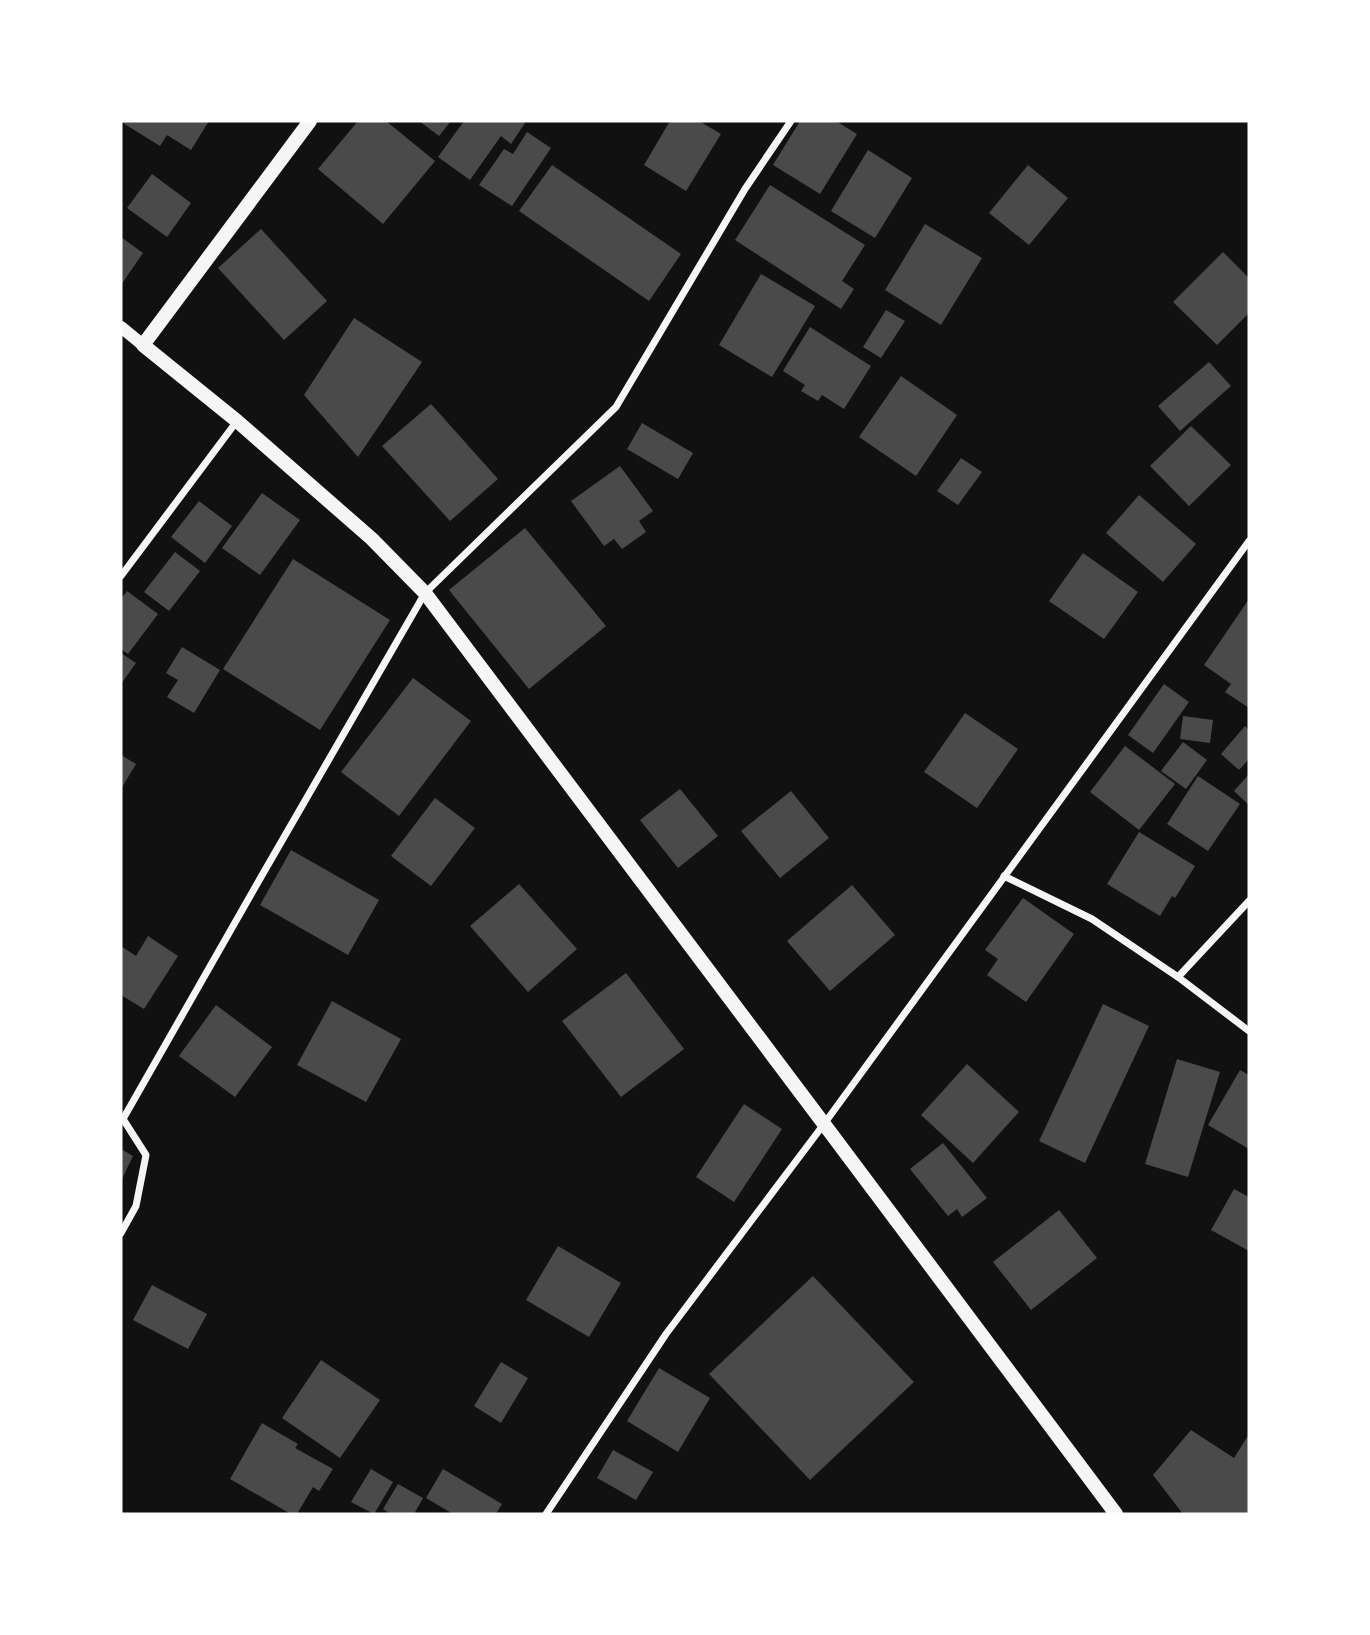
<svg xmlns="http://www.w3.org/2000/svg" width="1370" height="1635" font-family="Arial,sans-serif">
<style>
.building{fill:#4a4a4a}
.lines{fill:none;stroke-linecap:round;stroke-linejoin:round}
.minor{stroke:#f5f5f5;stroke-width:7}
.tertiary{stroke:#f5f5f5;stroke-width:12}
.secondary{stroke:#f5f5f5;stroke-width:14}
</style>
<rect width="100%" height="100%" fill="#111"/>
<g class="building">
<path d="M 124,121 L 209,121 L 191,150 L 167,135 L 160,146 L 123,123 Z"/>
<path d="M 358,121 L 386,121 L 435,161 L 383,224 L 318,169 Z"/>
<path d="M 419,121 L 451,121 L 439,136 Z"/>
<path d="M 464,121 L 522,121 L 525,123 L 511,144 L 501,136 L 470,180 L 438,157 Z"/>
<path d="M 670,121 L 699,121 L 721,134 L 686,191 L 644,165 Z"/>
<path d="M 800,121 L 836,121 L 857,134 L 820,194 L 773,165 Z"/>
<path d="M 527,132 L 551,148 L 512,206 L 479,185 L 504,149 L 513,154 Z"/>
<path d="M 868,150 L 912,178 L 875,238 L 831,211 Z"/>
<path d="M 552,165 L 681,254 L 649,301 L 519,211 Z"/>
<path d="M 1028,165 L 1068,198 L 1029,245 L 989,213 Z"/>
<path d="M 152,174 L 191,203 L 167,237 L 127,208 Z"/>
<path d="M 770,185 L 865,245 L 842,281 L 854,289 L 841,309 L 735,240 Z"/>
<path d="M 925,224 L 982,258 L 941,325 L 885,290 Z"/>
<path d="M 261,229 L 327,301 L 284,340 L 218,268 Z"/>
<path d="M 121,237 L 143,253 L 121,285 Z"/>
<path d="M 1223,252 L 1249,278 L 1249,313 L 1217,345 L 1173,302 Z"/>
<path d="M 761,274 L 815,306 L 772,377 L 719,345 Z"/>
<path d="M 886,310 L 905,321 L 881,358 L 863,347 Z"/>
<path d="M 354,318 L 422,362 L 358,457 L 304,395 Z"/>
<path d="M 810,327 L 871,366 L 844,409 L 822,395 L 818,401 L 801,391 L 805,385 L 783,371 Z"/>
<path d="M 1209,362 L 1231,386 L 1180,431 L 1158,406 Z"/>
<path d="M 901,376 L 957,415 L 916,476 L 859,437 Z"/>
<path d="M 431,404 L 498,479 L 450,521 L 382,446 Z"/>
<path d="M 642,423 L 693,453 L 678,479 L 627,449 Z"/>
<path d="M 1191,426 L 1231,465 L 1189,506 L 1150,466 Z"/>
<path d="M 961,458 L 982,472 L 958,505 L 937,491 Z"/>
<path d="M 620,466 L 653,511 L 639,521 L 646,532 L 622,549 L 614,539 L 604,546 L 571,501 Z"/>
<path d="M 262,493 L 300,520 L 260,575 L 222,548 Z"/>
<path d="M 1139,495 L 1196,544 L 1163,582 L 1106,533 Z"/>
<path d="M 199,501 L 232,526 L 205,563 L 171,537 Z"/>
<path d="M 525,528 L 606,626 L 529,689 L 449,590 Z"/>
<path d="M 175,552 L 200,571 L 169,611 L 144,592 Z"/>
<path d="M 1083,553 L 1138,592 L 1104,639 L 1049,601 Z"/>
<path d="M 293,559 L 390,620 L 320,730 L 223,669 Z"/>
<path d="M 127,591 L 158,614 L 128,654 L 121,649 L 121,599 Z"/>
<path d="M 1249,599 L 1249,708 L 1225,692 L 1231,684 L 1204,665 Z"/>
<path d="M 182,647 L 220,670 L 194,713 L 167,697 L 178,680 L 166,673 Z"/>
<path d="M 121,653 L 136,663 L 121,684 Z"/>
<path d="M 413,678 L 471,721 L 399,816 L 341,772 Z"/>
<path d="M 1164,684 L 1189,702 L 1153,753 L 1128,735 Z"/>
<path d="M 965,713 L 1018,749 L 977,808 L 924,772 Z"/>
<path d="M 1183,716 L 1213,720 L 1210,743 L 1180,739 Z"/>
<path d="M 1245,726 L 1249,730 L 1249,759 L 1239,770 L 1221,754 Z"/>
<path d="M 1183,742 L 1207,760 L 1186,789 L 1161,771 Z"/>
<path d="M 1125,746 L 1175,784 L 1139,830 L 1090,792 Z"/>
<path d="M 121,755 L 136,764 L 121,789 Z"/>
<path d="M 1249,774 L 1249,805 L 1234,791 Z"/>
<path d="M 1198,776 L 1240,804 L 1208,851 L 1167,824 Z"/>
<path d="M 680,789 L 718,836 L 678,868 L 640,820 Z"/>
<path d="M 791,791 L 829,838 L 780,878 L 741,831 Z"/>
<path d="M 435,798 L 475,828 L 431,886 L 391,856 Z"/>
<path d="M 1139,832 L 1195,866 L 1175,898 L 1172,896 L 1160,916 L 1107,884 Z"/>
<path d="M 291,850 L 379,900 L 348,955 L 260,905 Z"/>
<path d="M 519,884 L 577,949 L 528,992 L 470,926 Z"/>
<path d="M 852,885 L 895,935 L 830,991 L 787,941 Z"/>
<path d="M 1023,898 L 1074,934 L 1026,1002 L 987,975 L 998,959 L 985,950 Z"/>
<path d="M 148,936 L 178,956 L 144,1009 L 121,995 L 121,946 L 136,956 Z"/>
<path d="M 626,973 L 684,1049 L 621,1097 L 562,1021 Z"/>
<path d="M 332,1001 L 401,1039 L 366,1102 L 297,1065 Z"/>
<path d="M 1103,1004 L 1149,1026 L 1085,1163 L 1039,1141 Z"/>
<path d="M 216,1005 L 272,1047 L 235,1097 L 179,1056 Z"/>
<path d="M 1177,1059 L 1220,1072 L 1188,1177 L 1145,1164 Z"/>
<path d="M 967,1064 L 1019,1112 L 973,1163 L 921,1115 Z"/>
<path d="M 1240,1070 L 1249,1075 L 1249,1149 L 1208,1125 Z"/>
<path d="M 744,1104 L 782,1129 L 734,1202 L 696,1177 Z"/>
<path d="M 943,1143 L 987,1198 L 962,1217 L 957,1209 L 948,1216 L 910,1169 Z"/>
<path d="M 121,1149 L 133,1156 L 121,1181 Z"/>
<path d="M 1234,1189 L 1249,1197 L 1249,1251 L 1211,1230 Z"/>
<path d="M 1059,1210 L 1097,1258 L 1031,1310 L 993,1262 Z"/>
<path d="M 558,1246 L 621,1283 L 589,1337 L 526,1300 Z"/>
<path d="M 813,1276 L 914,1382 L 810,1480 L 709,1374 Z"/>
<path d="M 152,1285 L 207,1314 L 188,1349 L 133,1320 Z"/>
<path d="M 321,1360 L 380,1400 L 340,1458 L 282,1418 Z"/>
<path d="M 501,1362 L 528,1378 L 501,1423 L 474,1406 Z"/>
<path d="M 659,1368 L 710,1398 L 678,1452 L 627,1421 Z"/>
<path d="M 262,1423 L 298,1444 L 295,1448 L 333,1469 L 319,1491 L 313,1487 L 297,1514 L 291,1514 L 230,1479 Z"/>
<path d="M 1191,1430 L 1234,1458 L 1249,1434 L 1249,1514 L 1183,1514 L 1153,1475 Z"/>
<path d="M 613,1450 L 653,1472 L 636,1500 L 597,1478 Z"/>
<path d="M 371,1469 L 393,1482 L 374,1514 L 351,1502 Z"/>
<path d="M 443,1469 L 502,1504 L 496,1514 L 453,1514 L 426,1498 Z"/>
<path d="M 398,1484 L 423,1498 L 414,1514 L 391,1514 L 383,1509 Z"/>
</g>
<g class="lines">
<g class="minor">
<path d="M 121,576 L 237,421"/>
<path d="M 1004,876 L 1092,919 L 1178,977 L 1249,1031"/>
<path d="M 1178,977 L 1249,901"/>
<path d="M 121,1121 L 123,1119 L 261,877 L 425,593 L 616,407 L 745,189 L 791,121"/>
<path d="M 121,1233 L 136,1206 L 146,1155 L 123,1119"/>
<path d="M 546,1514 L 666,1334 L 824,1124 L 1249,541"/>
</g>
<path class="tertiary" d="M 121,327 L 143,345"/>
<path class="secondary" d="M 310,121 L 143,345 L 237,421 L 372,539 L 425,593 L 824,1124 L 1116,1514"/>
</g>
<rect width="1370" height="1635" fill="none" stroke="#ffffff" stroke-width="245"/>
</svg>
